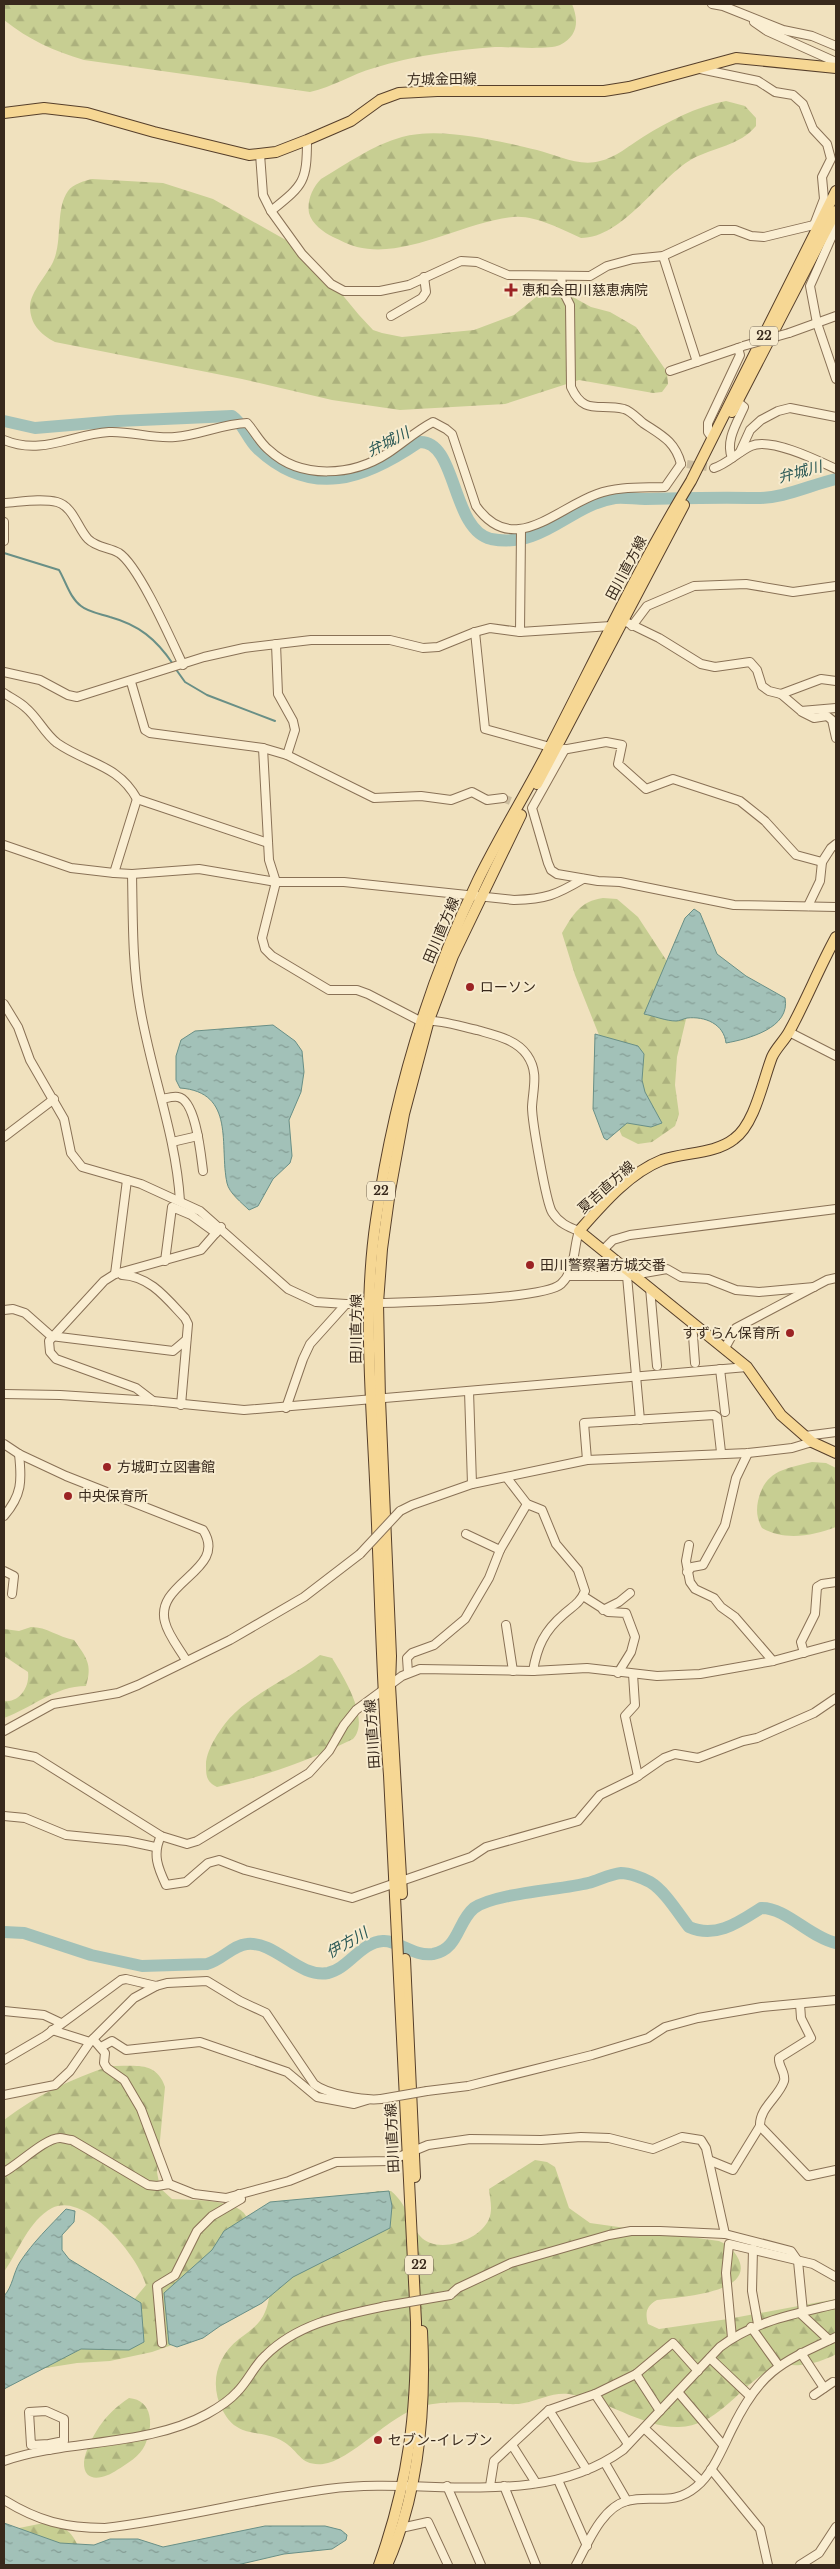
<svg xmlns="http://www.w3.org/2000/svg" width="840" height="2569" font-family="'Libre Baskerville','Noto Sans JP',serif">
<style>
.forest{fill:url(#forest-firs)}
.water{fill:url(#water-ripples);stroke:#698f86}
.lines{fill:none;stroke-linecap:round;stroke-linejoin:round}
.stream{stroke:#698f86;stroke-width:2}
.river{stroke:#a2c1b8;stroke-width:12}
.minor-tunnel{stroke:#cbbc9e;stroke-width:8;stroke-dasharray:8 4;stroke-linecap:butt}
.minor-casing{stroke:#897156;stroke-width:10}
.major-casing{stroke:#563f2b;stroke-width:12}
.minor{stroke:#faeed2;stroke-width:8}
.major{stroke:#f6d794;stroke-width:10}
.minor-bridge-casing{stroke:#897156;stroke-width:10;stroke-linecap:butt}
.minor-bridge{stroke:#faeed2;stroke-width:8}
.poi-dot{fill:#9b2324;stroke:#f7ebce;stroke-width:2}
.labels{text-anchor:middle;stroke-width:4;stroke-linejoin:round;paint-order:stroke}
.shield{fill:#f7ebce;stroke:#716351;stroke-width:1}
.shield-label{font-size:12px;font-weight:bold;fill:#38291c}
.street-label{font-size:14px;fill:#38291c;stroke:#f7ebce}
.poi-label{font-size:14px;fill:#38291c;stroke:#f7ebce;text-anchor:start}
.water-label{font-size:15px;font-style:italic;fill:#2a5855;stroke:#f7ebce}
</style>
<defs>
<pattern id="forest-firs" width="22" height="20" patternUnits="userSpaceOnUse" patternTransform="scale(1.25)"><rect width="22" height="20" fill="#c7ce92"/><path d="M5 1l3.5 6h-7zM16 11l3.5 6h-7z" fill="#acb17d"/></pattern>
<pattern id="water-ripples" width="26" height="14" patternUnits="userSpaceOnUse" patternTransform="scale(1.25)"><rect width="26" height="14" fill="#a2c1b8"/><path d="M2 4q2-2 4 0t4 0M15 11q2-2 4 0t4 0" fill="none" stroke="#859d95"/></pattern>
</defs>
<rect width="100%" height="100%" fill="#f0e1be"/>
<g class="forest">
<path d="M 4,4 L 572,4 C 579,21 578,36 560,45 C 549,50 509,47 495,47 C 455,50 412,56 374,68 C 352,74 333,87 310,92 L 84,60 C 54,51 29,40 4,20 Z"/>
<path d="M 726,101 L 745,106 L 756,118 L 756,126 C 739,146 715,147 692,159 C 659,178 623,238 581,238 C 560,229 536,215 513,217 C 463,222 407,259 357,247 C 349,245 340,240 333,237 C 323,232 312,224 309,213 C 307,201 312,188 321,179 C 346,164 373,145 402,137 C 440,126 499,141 537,150 C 557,155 579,167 600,161 C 615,158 630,145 643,137 C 669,121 695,107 726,101 Z"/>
<path d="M 92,179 L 163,183 L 213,199 L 307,252 L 359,315 L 373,330 L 382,333 L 402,337 L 474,330 L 514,315 L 546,289 L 560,290 L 591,307 L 610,312 L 636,327 L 667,372 L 668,384 L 662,392 L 653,393 L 579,380 L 505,404 L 400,410 L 332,400 L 242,379 L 55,342 C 40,334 30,324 30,306 C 31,291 47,275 53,262 C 63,241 55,209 68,191 C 73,184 84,181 92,179 Z"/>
<path d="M 603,898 L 617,899 L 638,917 L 674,972 L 687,1015 L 677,1057 L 675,1085 L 679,1114 L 675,1126 L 652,1142 L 638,1144 L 622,1136 L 618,1127 L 599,1035 L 575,975 L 562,933 C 573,915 580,901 603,898 Z"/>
<path d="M 812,1462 L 826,1463 L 836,1468 L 836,1527 C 813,1536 784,1541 762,1528 C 757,1519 756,1511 758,1501 C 765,1470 785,1469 812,1462 Z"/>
<path d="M 31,1627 C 47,1627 58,1637 74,1640 C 86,1657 93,1664 86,1686 C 55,1686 32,1708 4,1718 L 4,1701 C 20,1703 30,1686 28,1672 L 4,1656 L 4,1629 L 19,1631 Z"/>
<path d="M 320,1655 L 332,1658 C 343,1676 371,1720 353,1739 C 305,1762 269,1775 217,1787 C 207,1782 206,1777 206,1766 C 205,1749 225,1721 237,1711 C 260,1690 295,1675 320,1655 Z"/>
<path d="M 110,2066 C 134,2067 156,2060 165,2087 L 157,2172 L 160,2188 L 172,2199 C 189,2200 238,2199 246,2216 C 248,2219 248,2224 249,2227 L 172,2345 L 152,2352 L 110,2361 L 77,2363 L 27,2371 L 12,2379 L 4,2391 L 4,2329 L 132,2302 L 146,2285 C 139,2257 85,2191 52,2208 C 29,2220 18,2252 4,2272 L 4,2120 C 37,2095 71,2079 110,2066 Z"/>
<path d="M 535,2160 L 547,2162 L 555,2167 L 569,2208 L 590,2223 L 719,2241 C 729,2245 737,2253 740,2263 C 749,2294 677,2297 657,2300 C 646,2306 645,2313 648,2324 L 659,2329 L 728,2319 L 836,2299 L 836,2354 C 826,2360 812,2364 800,2365 C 792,2366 782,2363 775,2367 C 741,2383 720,2426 679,2427 C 643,2428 605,2399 569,2394 C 553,2392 539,2400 524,2403 C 516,2405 506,2404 498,2403 C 473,2403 446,2400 422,2406 C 391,2414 349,2462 323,2464 C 300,2466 300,2452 284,2442 C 261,2428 238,2440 223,2411 C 209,2385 216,2357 239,2339 C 249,2331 260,2325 265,2312 C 272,2297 269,2278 269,2262 L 337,2203 L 378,2191 L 391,2191 C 409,2206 407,2221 420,2236 C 436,2255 480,2241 489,2219 C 493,2210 490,2199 489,2189 Z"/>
<path d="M 129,2398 C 153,2400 154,2426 145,2445 C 140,2456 127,2464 117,2470 C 106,2478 83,2485 84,2462 C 85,2451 93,2436 99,2427 C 107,2415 117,2406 129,2398 Z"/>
<path d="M 44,2523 C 69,2527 72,2532 82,2555 L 4,2565 L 14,2529 Z"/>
</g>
<g class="water">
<path d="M 694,909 L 700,913 L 717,954 L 746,976 L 785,998 C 791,1028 748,1039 726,1043 C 724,1024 705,1016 687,1018 C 683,1019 679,1021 676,1021 C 666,1021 654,1016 644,1014 L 685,918 Z"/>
<path d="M 273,1025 L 295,1041 L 302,1051 L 304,1072 L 301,1092 L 289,1120 L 292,1156 L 290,1163 L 273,1179 L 258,1206 L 249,1210 C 242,1203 229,1193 227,1183 C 219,1146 236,1092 180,1088 L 176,1080 L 176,1056 L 181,1040 L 195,1031 Z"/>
<path d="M 595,1034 L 638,1046 L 644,1054 L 642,1080 L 645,1092 L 662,1123 L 651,1127 L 627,1123 L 607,1140 L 604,1138 L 593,1109 Z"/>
<path d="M 389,2191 L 392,2206 L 390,2228 L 293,2277 L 262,2303 L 220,2326 L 203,2338 L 177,2347 L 169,2344 L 164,2293 L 212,2250 L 224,2231 L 270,2202 Z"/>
<path d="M 66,2209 L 75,2211 L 74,2222 L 62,2235 L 62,2250 L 69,2259 L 141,2303 L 144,2342 L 129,2350 L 81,2349 L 4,2389 L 4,2296 C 13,2286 13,2273 20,2262 C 33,2242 50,2226 66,2209 Z"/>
<path d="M 4,2523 L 60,2543 L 94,2545 L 110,2539 L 138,2539 L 163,2547 L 265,2526 L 325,2526 L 341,2530 L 347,2535 L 346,2540 L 332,2549 L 284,2554 L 237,2565 L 4,2565 Z"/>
</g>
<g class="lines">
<g class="stream">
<path d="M 4,553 L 59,570 C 66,582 70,598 81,606 C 88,612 101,614 110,617 C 139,625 156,639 173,664"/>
<path d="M 175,668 L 185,682 L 207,695 L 275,721"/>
</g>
<g class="river">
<path d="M 4,421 L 35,428 L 118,421 L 232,416 C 244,424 247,439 258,449 C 312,499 365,479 419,442 C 457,439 451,530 491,539 C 544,549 569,505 615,498 C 625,497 635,499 645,499 C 682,498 719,497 755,498 C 783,499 810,485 836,479"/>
<path d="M 4,1932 L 24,1933 L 91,1955 L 142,1966 L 207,1964 C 222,1960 233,1945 247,1944 C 276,1941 298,1978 328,1973 C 348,1969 361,1942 383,1941 C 398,1940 414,1957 433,1954 C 459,1949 457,1922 474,1908 C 495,1893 561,1890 588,1883 C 599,1880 610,1874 621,1873 C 629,1873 643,1878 650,1882 C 665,1891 678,1913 689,1927 C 716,1939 739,1922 761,1908 C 785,1907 811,1938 836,1943"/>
</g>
<g class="minor-tunnel">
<path d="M 687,464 L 714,468"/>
<path d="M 503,798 L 525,807"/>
</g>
<g class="minor-casing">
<g id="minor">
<path d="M 712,4 L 723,6 L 783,30 L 812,36 L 836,46"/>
<path d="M 754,22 L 767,31 L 836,62"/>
<path d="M 700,69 L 758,81 L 775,92 L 793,95 L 803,104 L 813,129 L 827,144 L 831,159 L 822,177 L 824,199 L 814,225"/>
<path d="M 260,154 L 263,195 L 271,211 L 302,254 L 331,284 L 344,291 L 380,291 L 409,285 L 461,261 L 477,262 L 508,275 L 590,276 L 607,266 L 633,259 L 663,256 L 720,230 L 735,230 L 751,236 L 764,237 L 822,223"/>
<path d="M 271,211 C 303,185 307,183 307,140"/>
<path d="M 832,220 L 836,227 L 810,286 L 817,323 L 836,379"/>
<path d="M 663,256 L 697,362"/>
<path d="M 561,277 L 563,291 L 570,305 L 571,387 C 584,416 599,403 624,409 C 631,411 637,418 643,423 C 661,435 675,441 681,464"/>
<path d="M 391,316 L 422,298 L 426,292 L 424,277"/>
<path d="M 789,333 L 836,316"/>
<path d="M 670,371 L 741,347"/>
<path d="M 712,438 L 708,432 L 708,423 L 740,355 L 738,348"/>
<path d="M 4,440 C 42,456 72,434 109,432 C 131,431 153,439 175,437 C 200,435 222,424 247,423 C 255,432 260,443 269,450 C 301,480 353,476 388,453 C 403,443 416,431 433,422 L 446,429 L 452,434 L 476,506 C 513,558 555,509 597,494 C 618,486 643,488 665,487 L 681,464"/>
<path d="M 740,452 L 750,430 L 761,420 L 778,411 L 790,408 L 836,417"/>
<path d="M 732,458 C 725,441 737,423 744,407 L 738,402"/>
<path d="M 714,468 C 727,464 738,452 751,446 C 770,437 817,460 836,469"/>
<path d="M 4,503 C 20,502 41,498 57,502 C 73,506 78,529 88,539 C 97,548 109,547 119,553 C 139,566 172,642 183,665"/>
<path d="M 4,522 L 4,541"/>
<path d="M 632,626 L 647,606 L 694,586 L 746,584 L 793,592 L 836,586"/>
<path d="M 475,632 L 485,729 L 550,747"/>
<path d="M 520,632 L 521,530"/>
<path d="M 276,644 L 278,694 L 293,721 L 295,730 L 287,755"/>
<path d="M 4,672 L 40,680 L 68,695 L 77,697 L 204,657 L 244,648 L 311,640 L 390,640 L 423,648 L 438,647 L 475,632 L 490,628 L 520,632 L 611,626 L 624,621 L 659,638 L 701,664 L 715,667 L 750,662 L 757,670 L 762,686 L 769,691 L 781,694 L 801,711 L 836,708"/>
<path d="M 131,682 L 145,730 L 150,733 L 263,748 L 287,755 L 374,798 L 421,796 L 451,800 L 472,792 L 487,800 L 503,798"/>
<path d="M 4,693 C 11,698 20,702 26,708 C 38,718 44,733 57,743 C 87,764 118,764 137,799 L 268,843"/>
<path d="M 781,694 L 821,679 L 836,681"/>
<path d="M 802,712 L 814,718 L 827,716 L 832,720 L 836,738"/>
<path d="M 263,748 L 269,860 L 276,882 L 262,938 L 265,949 L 272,956 L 329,990 L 357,990 L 368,994 L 420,1021 C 438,1019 459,1026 477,1030 C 494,1035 516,1039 527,1055 C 539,1072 533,1088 532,1107 C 532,1121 546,1202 552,1212 C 559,1223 568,1227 579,1231 C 573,1249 576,1270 561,1284 C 543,1301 379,1303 346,1304 L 310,1344 L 303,1359 L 286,1408"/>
<path d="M 565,749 L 532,808 L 548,863 L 551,870 L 557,874 L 598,881 L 620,882 L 734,905 L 836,907"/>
<path d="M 562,750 L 606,742 L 622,745 L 618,764 L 646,789 L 673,779 L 740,801 L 765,821 L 796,855 L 822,862 L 831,848 L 836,844"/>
<path d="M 4,845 L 71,868 L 114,873 L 132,874 L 199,869 L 276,882 L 344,882 L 514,900 C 546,899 556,895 583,879"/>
<path d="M 114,873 L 137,799"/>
<path d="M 132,874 C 133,919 132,963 140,1007 C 151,1073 176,1135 180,1201"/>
<path d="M 808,906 L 820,881 L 822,862"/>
<path d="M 4,1004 L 18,1027 L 30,1060 L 64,1119 L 71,1153 L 82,1167 L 141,1184 L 200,1211 L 288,1289 L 316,1302 L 346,1304"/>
<path d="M 789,1032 L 836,1056"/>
<path d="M 162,1099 C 167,1098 173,1096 178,1097 C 196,1100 201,1156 203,1171"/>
<path d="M 4,1137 L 54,1099"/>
<path d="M 172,1142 L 198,1136"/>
<path d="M 604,1249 L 613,1240 L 630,1235 L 836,1209"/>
<path d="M 165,1261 L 172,1207 L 191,1215 L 216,1233"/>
<path d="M 115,1274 L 127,1180"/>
<path d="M 122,1275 C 150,1276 167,1299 185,1318 L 188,1324 L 181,1405"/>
<path d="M 568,1276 L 627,1276 L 667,1269 L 681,1277 L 708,1279 L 736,1290 L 759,1292 L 814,1287"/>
<path d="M 627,1276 L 640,1420"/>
<path d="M 650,1288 L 657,1366"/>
<path d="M 4,1310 L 13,1309 L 25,1313 L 51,1336 L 173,1351 L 186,1340"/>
<path d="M 692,1322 L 695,1363"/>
<path d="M 725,1348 L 736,1328 L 827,1280 L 836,1278"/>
<path d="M 720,1369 L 725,1412"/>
<path d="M 469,1391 L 472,1484"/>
<path d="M 4,1394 L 60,1395 L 153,1401 L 244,1410 L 747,1367"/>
<path d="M 153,1401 L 136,1388 L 56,1359 L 50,1352 L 49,1341 L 104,1281 L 115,1274 L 201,1250 L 221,1227"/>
<path d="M 805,1436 L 836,1432"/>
<path d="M 4,1444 L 19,1454 L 66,1476 L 203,1530 C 229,1570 154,1582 165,1622 C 168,1635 179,1648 186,1660"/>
<path d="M 587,1460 L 584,1423 L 714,1415 L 717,1417 L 721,1452"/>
<path d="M 507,1478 L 527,1504 L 542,1510 L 556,1544 L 578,1570 L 585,1591 C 580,1603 573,1606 564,1614 C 544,1631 537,1647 533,1671"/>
<path d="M 400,1511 L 412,1505 L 472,1484 L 587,1460 L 748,1453 L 792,1448 L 812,1442"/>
<path d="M 4,1516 C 22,1495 22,1481 19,1454"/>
<path d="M 466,1534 L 500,1550"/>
<path d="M 689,1545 L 686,1561 L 690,1582 L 695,1589 L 714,1598 L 721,1607 L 735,1617 L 773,1661"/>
<path d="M 4,1571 L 14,1576 L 12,1594"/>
<path d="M 687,1572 L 692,1567 L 703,1565 L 725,1525 L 736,1478 L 748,1453"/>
<path d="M 583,1596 L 608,1612 L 626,1613 L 635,1637 L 631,1652 L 618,1673"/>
<path d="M 603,1610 L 619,1602 L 630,1593"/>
<path d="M 506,1625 L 513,1671"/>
<path d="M 804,1653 L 801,1642 L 815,1614 L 817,1587 L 822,1584 L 836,1582"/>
<path d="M 408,1673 L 407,1658 L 412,1653 L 434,1645 L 465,1619 L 489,1578 L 500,1550 L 527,1504"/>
<path d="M 633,1674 L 635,1705 L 625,1716 L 638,1776"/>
<path d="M 4,1731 L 53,1704 L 118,1693 L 138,1685 L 230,1640 L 304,1597 L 360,1554"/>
<path d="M 4,1751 L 35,1757 L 161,1836 L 187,1844 L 197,1841 L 309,1773 L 329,1751 L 344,1725 L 356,1710 L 402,1676 L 420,1669 L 533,1671 L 587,1668 L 657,1676 L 700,1674 L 773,1661 L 836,1644"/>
<path d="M 4,1816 L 25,1818 L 66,1835 L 127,1841 L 155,1847"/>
<path d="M 161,1836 C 152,1854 158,1868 166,1885 L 186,1882 L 208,1863 L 219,1860 L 245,1870 L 352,1898 L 471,1857 L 486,1847 L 578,1821 L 600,1795 L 635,1778 L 664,1758 L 675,1754 L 698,1758 L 743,1741 L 757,1738 L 814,1713 L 836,1698"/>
<path d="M 4,2011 L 44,2015 L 61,2023"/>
<path d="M 93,2039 L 105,2053 L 104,2063 L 107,2068 L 124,2080 L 141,2109 L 169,2184"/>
<path d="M 90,2042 L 134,1998 L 156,1986"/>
<path d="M 101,2047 L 112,2041 L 126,2050 L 200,2042 L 287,2072 L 317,2097 L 354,2104 L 367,2100"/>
<path d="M 4,2060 L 45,2036 L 121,1980 L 126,1979 L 156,1986 L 167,1983 L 207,1981 L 240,2001 L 266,2013 L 314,2084 C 326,2094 365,2101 381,2099"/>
<path d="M 427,2091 L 468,2086 L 592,2055 L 648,2038 L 665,2027 L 698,2018 L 762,2007 L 836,2000"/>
<path d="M 4,2095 L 55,2085 L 70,2071 L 90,2042 L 52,2030"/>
<path d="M 760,2126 L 808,2176 L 836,2170"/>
<path d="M 711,2161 L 733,2170 L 760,2126 C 759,2108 779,2097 784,2081 C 786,2073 778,2066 779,2058 L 811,2038 L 801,2018 L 800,2004"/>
<path d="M 4,2172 C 19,2164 45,2138 60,2138 C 63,2138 68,2140 72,2140 L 148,2185 L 157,2186 L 169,2184 L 194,2194 L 226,2198 L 289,2181 L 336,2162 L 389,2161 L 428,2145 L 470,2139 L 541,2140 L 581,2137 L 609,2138 L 653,2149 L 682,2137 L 701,2140 L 706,2148 L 725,2234"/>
<path d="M 753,2249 L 752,2291 L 758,2324"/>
<path d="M 450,2295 L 458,2288 L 511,2263 L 609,2235 L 631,2231 L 660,2231 L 725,2234 L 791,2251 L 798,2261 L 803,2312"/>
<path d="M 800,2313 L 829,2340"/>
<path d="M 751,2327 L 779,2366"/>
<path d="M 732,2338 L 726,2273 L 729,2244 L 813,2264 L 836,2277"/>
<path d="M 162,2343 L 157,2286 L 175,2275 L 197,2231 L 212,2216 L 241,2199 L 239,2194"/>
<path d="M 801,2353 L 824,2388"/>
<path d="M 710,2358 L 750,2396"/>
<path d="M 636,2374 L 660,2411"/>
<path d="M 678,2392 L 723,2445"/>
<path d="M 814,2395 L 833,2382"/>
<path d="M 644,2428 L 701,2481"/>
<path d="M 628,2444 L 595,2394 L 636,2374 L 673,2343 L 698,2371"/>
<path d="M 512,2445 L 536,2483"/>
<path d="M 49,2450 L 49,2444 L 64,2441 L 64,2419 L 46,2411 L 29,2412 L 31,2445 L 49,2444"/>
<path d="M 4,2461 C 67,2439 147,2447 207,2414 C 216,2409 230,2400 237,2392 C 248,2381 254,2366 265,2356 C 298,2323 343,2315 386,2306"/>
<path d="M 605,2463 L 627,2501"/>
<path d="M 711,2469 L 760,2529 L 768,2565"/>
<path d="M 587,2470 L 549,2410 L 595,2394"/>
<path d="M 558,2480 L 587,2546"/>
<path d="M 447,2486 L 481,2565"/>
<path d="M 490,2486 L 494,2461 L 549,2410"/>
<path d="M 504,2486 L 536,2565"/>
<path d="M 4,2500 C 38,2521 65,2528 105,2528 C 180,2519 253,2499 328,2489 C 424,2476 539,2511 623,2450 L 720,2347 C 754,2321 795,2314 836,2304"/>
<path d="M 401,2528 L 428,2522 L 448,2565"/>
<path d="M 576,2565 C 587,2545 602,2507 627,2501 C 653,2494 672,2507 696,2487 C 713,2473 722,2449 732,2429 C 760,2371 780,2363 836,2337"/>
<path d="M 800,2565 L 819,2553 L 836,2527"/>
</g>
</g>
<g class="major-casing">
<g id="major">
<path d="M 4,113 L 44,108 L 87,113 L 154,132 L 249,155 L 276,152 L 307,140 L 351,121 L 380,100 L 399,93 L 437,91 L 604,91 L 629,87 L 736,58 L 836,68"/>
<path d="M 732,412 L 836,211"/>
<path d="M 537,784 L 684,505"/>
<path d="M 836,937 C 819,968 806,1001 789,1032 C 784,1041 776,1048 772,1057 C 763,1080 755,1124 734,1139 C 715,1154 685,1152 662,1160 C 629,1173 602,1205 579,1231 L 747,1367 L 781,1415 L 805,1436 L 812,1442 L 836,1453"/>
<path d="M 402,1894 L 390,1685 L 391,1656 L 380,1399 L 378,1303 L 382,1249 L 390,1191 L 404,1114 L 429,1020 L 453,956 L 521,815"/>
<path d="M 405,1959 L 415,2177"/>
<path d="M 379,2565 C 409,2481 417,2411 416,2322 L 389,1775 C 381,1677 380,1578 375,1480 C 371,1393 363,1307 376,1220 C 393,1102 426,987 478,880 C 500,835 527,792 550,747 C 596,658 639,566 691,481 L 836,191"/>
<path d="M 387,2565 C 419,2493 426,2409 422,2331"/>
</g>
</g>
<use href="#minor" class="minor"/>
<use href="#major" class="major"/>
<g class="minor-bridge-casing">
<g id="minor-bridge">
<path d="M 743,346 L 789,333"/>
<path d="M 360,1554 L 400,1511"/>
<path d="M 381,2099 L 427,2091"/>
<path d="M 386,2306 L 450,2295"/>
</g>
</g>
<use href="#minor-bridge" class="minor-bridge"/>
</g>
<g class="poi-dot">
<path d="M508.5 282.5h5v5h5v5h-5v5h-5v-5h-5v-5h5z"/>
<circle cx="470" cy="987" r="5"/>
<circle cx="530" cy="1265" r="5"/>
<circle cx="790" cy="1333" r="5"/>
<circle cx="107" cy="1467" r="5"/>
<circle cx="68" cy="1496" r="5"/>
<circle cx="378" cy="2440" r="5"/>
</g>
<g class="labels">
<g class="shield">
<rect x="750" y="326.5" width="28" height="19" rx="4"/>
<rect x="367" y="1181.5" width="28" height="19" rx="4"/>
<rect x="405" y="2255.5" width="28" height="19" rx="4"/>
</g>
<g class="shield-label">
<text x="764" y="340">22</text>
<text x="381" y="1195">22</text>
<text x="419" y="2269">22</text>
</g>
<g class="street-label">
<text transform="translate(442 79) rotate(-1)" y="5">方城金田線</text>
<text transform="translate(626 568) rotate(-62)" y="5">田川直方線</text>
<text transform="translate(441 930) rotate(-67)" y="5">田川直方線</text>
<text transform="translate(606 1187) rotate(-42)" y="5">夏吉直方線</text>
<text transform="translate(356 1329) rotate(-90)" y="5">田川直方線</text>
<text transform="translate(372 1734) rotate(-94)" y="5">田川直方線</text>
<text transform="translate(392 2138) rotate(-93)" y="5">田川直方線</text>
</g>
<g class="poi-label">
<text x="522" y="295">恵和会田川慈恵病院</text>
<text x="480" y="992">ローソン</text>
<text x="540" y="1270">田川警察署方城交番</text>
<text x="780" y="1338" text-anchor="end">すずらん保育所</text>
<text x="117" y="1472">方城町立図書館</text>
<text x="78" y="1501">中央保育所</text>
<text x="388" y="2445">セブン-イレブン</text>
</g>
<g class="water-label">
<text transform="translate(388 442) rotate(-27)" y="5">弁城川</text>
<text transform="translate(800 472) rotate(-15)" y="5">弁城川</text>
<text transform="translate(347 1943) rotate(-30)" y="5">伊方川</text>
</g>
</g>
<rect width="840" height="2569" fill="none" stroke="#38291c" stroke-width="10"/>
</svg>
